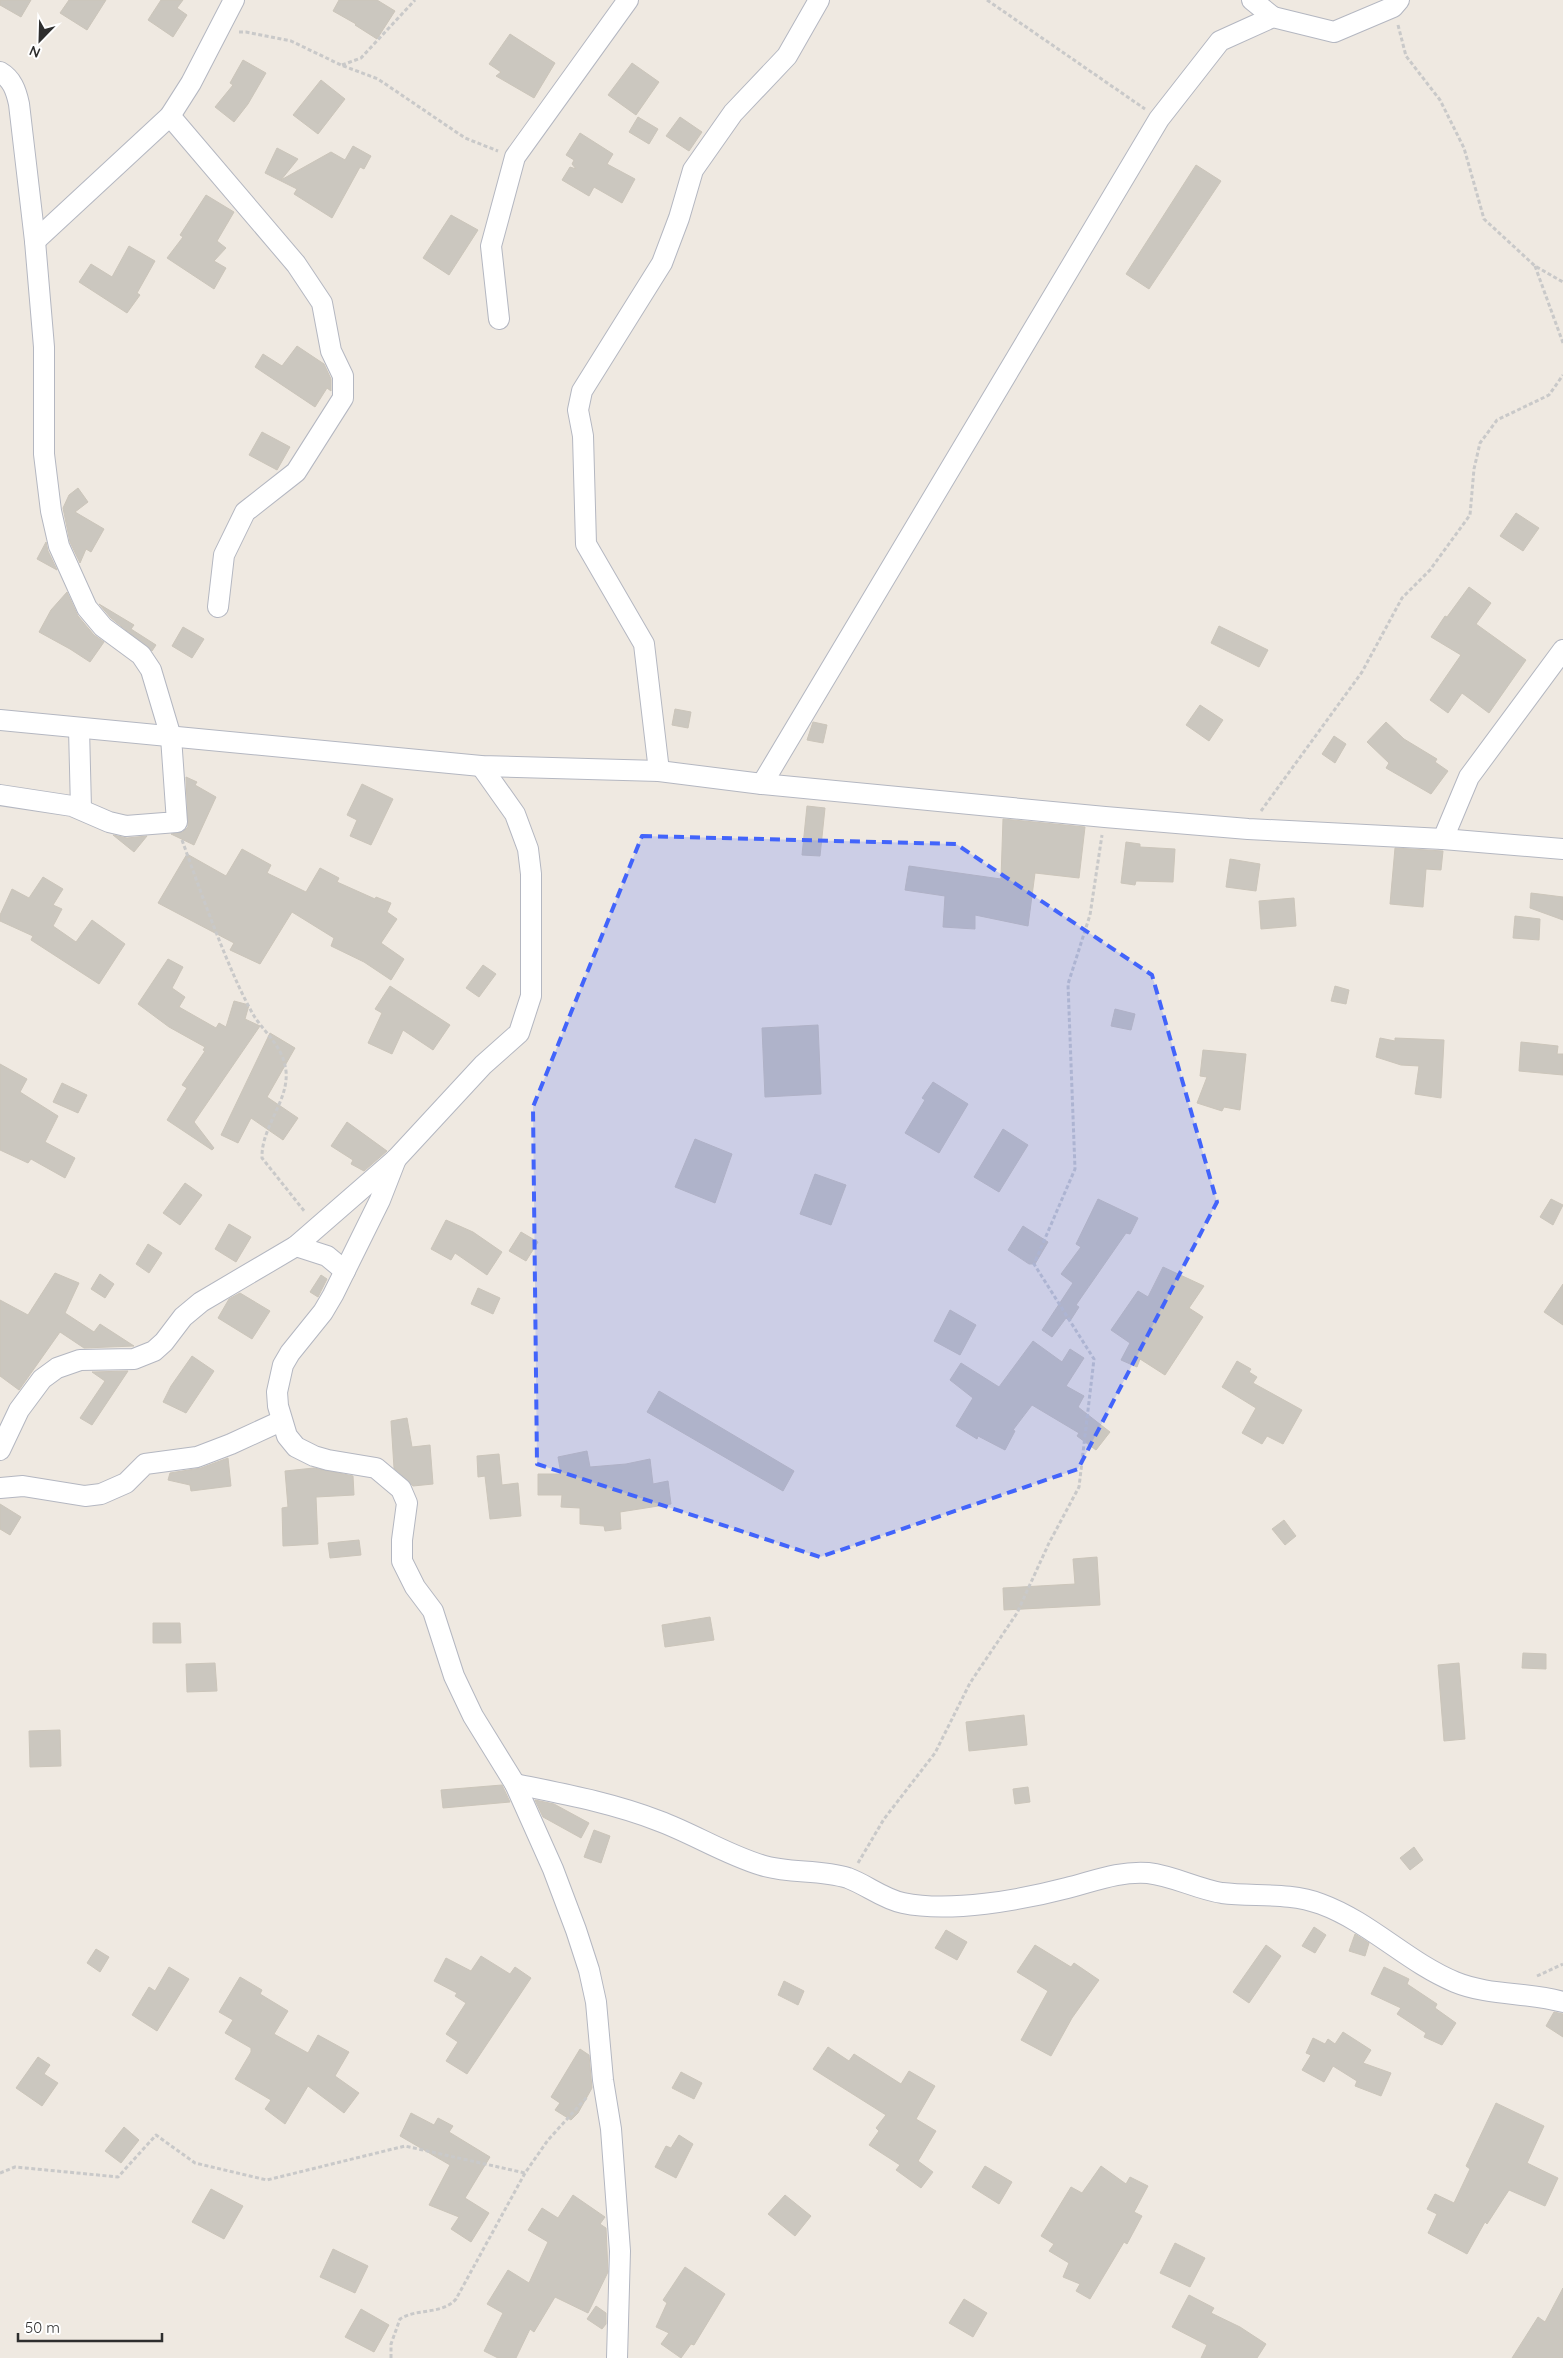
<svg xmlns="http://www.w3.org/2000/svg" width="1563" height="2358" font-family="Quicksand,sans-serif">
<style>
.building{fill:#cbc7bf;stroke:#cbc5ba}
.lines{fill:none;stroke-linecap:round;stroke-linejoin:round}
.minor-casing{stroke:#b4b7c1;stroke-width:22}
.path{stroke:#c9c9c9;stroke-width:3;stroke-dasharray:4 2.5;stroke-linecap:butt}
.minor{stroke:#fff;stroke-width:20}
.marked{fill:#4264fb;fill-opacity:0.2;stroke:#4264fb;stroke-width:4;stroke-dasharray:10 6;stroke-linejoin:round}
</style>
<rect width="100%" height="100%" fill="#efe9e1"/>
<g class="building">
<path d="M 0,0 L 31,0 L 21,17 L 0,5 Z"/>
<path d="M 69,0 L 106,0 L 87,30 L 60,13 Z"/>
<path d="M 161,0 L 183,0 L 177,8 L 187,15 L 173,37 L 148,20 Z"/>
<path d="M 339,0 L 377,0 L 395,11 L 377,39 L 355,25 L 356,24 L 333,11 Z"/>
<path d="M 510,34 L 555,63 L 534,98 L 496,76 L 501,72 L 489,64 Z"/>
<path d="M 243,60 L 266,73 L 248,104 L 234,122 L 215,107 L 233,85 L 230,83 Z"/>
<path d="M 632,63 L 659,82 L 636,115 L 608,95 Z"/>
<path d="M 321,80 L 345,99 L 318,134 L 293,115 Z"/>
<path d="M 638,117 L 658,129 L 649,144 L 629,132 Z"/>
<path d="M 680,117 L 702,132 L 689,151 L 666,136 Z"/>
<path d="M 580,133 L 613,154 L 607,164 L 635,179 L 622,203 L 594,187 L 589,196 L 562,180 L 570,167 L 576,169 L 572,164 L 574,160 L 566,155 Z"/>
<path d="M 353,146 L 371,156 L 364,169 L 360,167 L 332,218 L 294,194 L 297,189 L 265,173 L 277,148 L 298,159 L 281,180 L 331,152 L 345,160 Z"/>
<path d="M 1196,165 L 1221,181 L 1149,289 L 1126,274 Z"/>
<path d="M 206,195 L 234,212 L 217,241 L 226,248 L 214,261 L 226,268 L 214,289 L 167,258 L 183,237 L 180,235 Z"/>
<path d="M 451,215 L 478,230 L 449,275 L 423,258 Z"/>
<path d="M 129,246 L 155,261 L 137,293 L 140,295 L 127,313 L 79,282 L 91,264 L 112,277 Z"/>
<path d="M 297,346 L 324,364 L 331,379 L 331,391 L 327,388 L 315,407 L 255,367 L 263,354 L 282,366 Z"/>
<path d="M 262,432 L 290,447 L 277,470 L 249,455 Z"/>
<path d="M 78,488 L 88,502 L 75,512 L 104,529 L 91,552 L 86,549 L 80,563 L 70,542 L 63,508 L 69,495 Z"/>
<path d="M 1516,513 L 1539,528 L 1523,551 L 1500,536 Z"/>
<path d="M 46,542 L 48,551 L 57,570 L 37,559 Z"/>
<path d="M 1469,587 L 1491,603 L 1476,624 L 1526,660 L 1489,713 L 1462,693 L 1448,713 L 1430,700 L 1461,655 L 1431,637 L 1445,616 L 1447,617 Z"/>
<path d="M 67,592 L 78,616 L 94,635 L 104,642 L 90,662 L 70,649 L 39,632 L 51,610 Z"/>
<path d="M 99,604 L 134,625 L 131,629 L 156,645 L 152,651 L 111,618 Z"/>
<path d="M 1219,626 L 1268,650 L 1259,667 L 1211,643 Z"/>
<path d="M 183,627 L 204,639 L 192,658 L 172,646 Z"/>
<path d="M 1200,705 L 1223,720 L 1209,741 L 1186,725 Z"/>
<path d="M 675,709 L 691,712 L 688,728 L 672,725 Z"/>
<path d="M 813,722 L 827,725 L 823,743 L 807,740 Z"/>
<path d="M 1386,722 L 1404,739 L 1437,759 L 1435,762 L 1448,771 L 1431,794 L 1386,768 L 1389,763 L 1367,742 Z"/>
<path d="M 1334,736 L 1346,744 L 1335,763 L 1322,754 Z"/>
<path d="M 186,777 L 197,782 L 195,785 L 216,797 L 194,845 L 171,834 L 183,832 L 188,827 Z"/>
<path d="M 362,784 L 393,799 L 371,845 L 350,836 L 357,820 L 347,815 Z"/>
<path d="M 807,806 L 825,808 L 820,856 L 802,855 Z"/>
<path d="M 1003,819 L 1085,827 L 1079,878 L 1035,873 L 1028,926 L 975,915 L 975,929 L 943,927 L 945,896 L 905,890 L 909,866 L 1001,879 Z"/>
<path d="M 113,835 L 127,838 L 147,836 L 134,852 Z"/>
<path d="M 1126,842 L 1140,844 L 1140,847 L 1175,849 L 1173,882 L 1136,881 L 1135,885 L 1121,883 Z"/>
<path d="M 1395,848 L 1443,851 L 1441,870 L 1426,869 L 1423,907 L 1390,904 Z"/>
<path d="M 242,849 L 271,865 L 267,873 L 306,892 L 320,868 L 339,878 L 337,882 L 375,899 L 376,897 L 391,903 L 387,912 L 397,919 L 381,943 L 404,959 L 391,980 L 364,962 L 331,946 L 334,938 L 292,912 L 260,964 L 230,950 L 234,943 L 158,903 L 187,854 L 226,876 Z"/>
<path d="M 1230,859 L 1260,864 L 1256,891 L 1226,887 Z"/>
<path d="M 43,877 L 63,889 L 53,905 L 62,909 L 53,926 L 76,942 L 92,920 L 125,944 L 99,984 L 31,940 L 33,936 L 0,921 L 0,915 L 12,889 L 29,898 Z"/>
<path d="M 1531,893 L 1563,897 L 1563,920 L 1530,908 Z"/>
<path d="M 1294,898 L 1296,926 L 1261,929 L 1259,901 Z"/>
<path d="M 1515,916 L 1540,919 L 1539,940 L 1513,938 Z"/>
<path d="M 168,959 L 183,967 L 172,988 L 185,997 L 179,1007 L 216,1028 L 219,1023 L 226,1027 L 234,1001 L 249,1005 L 245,1019 L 260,1026 L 194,1122 L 214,1148 L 212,1150 L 167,1120 L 187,1088 L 182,1085 L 205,1051 L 203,1050 L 205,1047 L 169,1027 L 138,1004 Z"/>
<path d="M 483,965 L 496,974 L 479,997 L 466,988 Z"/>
<path d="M 390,986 L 450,1025 L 433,1050 L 403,1030 L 392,1054 L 368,1043 L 382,1013 L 375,1009 Z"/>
<path d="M 1335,986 L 1349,990 L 1346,1004 L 1331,1001 Z"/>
<path d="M 1115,1009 L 1135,1014 L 1131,1030 L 1111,1026 Z"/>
<path d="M 818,1025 L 821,1094 L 765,1097 L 762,1028 Z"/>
<path d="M 270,1033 L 295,1048 L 267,1097 L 298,1118 L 283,1140 L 251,1118 L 238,1143 L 221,1135 Z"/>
<path d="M 1380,1038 L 1395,1041 L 1395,1038 L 1444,1040 L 1441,1098 L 1415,1094 L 1419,1066 L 1401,1065 L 1376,1057 Z"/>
<path d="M 1521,1042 L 1558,1046 L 1557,1054 L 1563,1054 L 1563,1075 L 1519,1071 Z"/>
<path d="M 1203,1050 L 1246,1054 L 1240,1110 L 1224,1107 L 1222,1111 L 1197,1103 L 1207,1077 L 1200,1076 Z"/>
<path d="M 0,1064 L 27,1079 L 20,1092 L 58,1116 L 45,1142 L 75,1158 L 65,1178 L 31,1159 L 28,1163 L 0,1150 Z"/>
<path d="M 933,1082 L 968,1104 L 939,1153 L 905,1133 L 925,1100 L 922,1098 Z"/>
<path d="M 62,1083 L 87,1095 L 78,1113 L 53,1102 Z"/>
<path d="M 347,1122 L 387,1151 L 364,1171 L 351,1164 L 353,1160 L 331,1146 Z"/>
<path d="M 1003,1129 L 1028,1145 L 999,1192 L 974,1177 Z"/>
<path d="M 695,1139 L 732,1154 L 715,1203 L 675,1187 Z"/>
<path d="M 815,1174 L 846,1185 L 831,1225 L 800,1214 Z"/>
<path d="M 185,1183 L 202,1195 L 180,1225 L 163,1213 Z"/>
<path d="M 1098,1199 L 1138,1218 L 1130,1234 L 1126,1233 L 1076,1305 L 1079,1307 L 1070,1321 L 1066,1318 L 1052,1337 L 1042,1330 L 1073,1283 L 1061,1274 L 1081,1247 L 1076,1244 Z"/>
<path d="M 1551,1199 L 1563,1205 L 1553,1225 L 1540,1217 Z"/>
<path d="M 446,1220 L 473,1232 L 502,1252 L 487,1275 L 455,1253 L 451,1260 L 431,1249 Z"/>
<path d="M 229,1224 L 251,1237 L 236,1262 L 215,1249 Z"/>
<path d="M 1023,1226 L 1048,1242 L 1035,1264 L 1029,1264 L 1008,1250 Z"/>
<path d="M 521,1232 L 538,1242 L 526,1261 L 509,1251 Z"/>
<path d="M 148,1244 L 162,1253 L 149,1273 L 136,1264 Z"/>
<path d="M 1163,1267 L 1204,1286 L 1189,1308 L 1203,1317 L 1165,1375 L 1140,1359 L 1137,1367 L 1121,1360 L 1130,1343 L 1111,1330 L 1138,1291 L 1148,1297 Z"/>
<path d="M 55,1273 L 79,1283 L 65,1313 L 94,1332 L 100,1324 L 134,1346 L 84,1348 L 60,1332 L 19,1390 L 0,1376 L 0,1300 L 28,1315 Z"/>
<path d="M 100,1274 L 114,1284 L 105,1298 L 91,1289 Z"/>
<path d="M 321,1275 L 327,1279 L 318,1297 L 310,1292 Z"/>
<path d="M 1563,1284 L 1563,1325 L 1544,1312 Z"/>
<path d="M 478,1288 L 500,1298 L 493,1314 L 471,1304 Z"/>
<path d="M 240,1293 L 270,1311 L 252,1339 L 218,1318 L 229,1299 Z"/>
<path d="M 950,1310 L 976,1325 L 960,1355 L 934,1341 Z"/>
<path d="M 1033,1341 L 1062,1362 L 1070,1349 L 1084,1358 L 1066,1386 L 1084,1396 L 1078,1407 L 1110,1432 L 1096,1450 L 1077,1436 L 1079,1433 L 1032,1405 L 1013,1430 L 1015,1431 L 1005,1450 L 978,1436 L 977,1439 L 956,1426 L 973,1398 L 950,1380 L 961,1363 L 999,1387 Z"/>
<path d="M 192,1356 L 214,1371 L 186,1413 L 163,1402 L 171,1386 Z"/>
<path d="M 1237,1361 L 1251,1369 L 1249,1372 L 1257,1377 L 1253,1383 L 1302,1410 L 1283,1444 L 1267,1436 L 1262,1444 L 1242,1433 L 1256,1408 L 1222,1387 Z"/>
<path d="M 128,1371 L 92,1425 L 80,1418 L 105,1381 L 92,1372 Z"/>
<path d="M 659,1391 L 794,1471 L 783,1491 L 647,1412 Z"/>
<path d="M 407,1418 L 412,1447 L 430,1445 L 433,1484 L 413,1486 L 394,1468 L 391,1421 Z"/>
<path d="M 587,1451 L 590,1467 L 626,1464 L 650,1459 L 653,1484 L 668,1481 L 671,1504 L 620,1512 L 621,1529 L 605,1531 L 604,1526 L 580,1524 L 580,1508 L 561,1507 L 562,1495 L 538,1495 L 538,1474 L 561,1474 L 558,1457 Z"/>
<path d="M 499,1454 L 502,1485 L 518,1483 L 521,1516 L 490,1519 L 485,1476 L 478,1477 L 477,1456 Z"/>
<path d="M 228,1458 L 231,1486 L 191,1491 L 190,1485 L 168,1480 L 170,1473 L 201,1468 Z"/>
<path d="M 314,1468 L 353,1476 L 354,1495 L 316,1497 L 318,1544 L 283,1546 L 282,1508 L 288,1507 L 285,1471 Z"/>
<path d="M 0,1504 L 21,1517 L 10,1535 L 0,1529 Z"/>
<path d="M 1284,1520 L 1296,1536 L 1285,1545 L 1272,1529 Z"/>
<path d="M 359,1540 L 361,1555 L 330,1558 L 328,1543 Z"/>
<path d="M 1097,1557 L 1100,1605 L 1004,1610 L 1003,1588 L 1075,1584 L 1073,1559 Z"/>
<path d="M 710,1617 L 714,1640 L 665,1647 L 662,1625 Z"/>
<path d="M 153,1623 L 180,1623 L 181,1643 L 153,1643 Z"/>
<path d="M 1523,1653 L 1546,1654 L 1546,1669 L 1522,1668 Z"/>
<path d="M 215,1663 L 217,1691 L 187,1692 L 186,1664 Z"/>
<path d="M 1459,1663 L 1465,1739 L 1444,1741 L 1438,1665 Z"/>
<path d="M 1024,1715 L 1027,1745 L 969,1751 L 966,1722 Z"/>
<path d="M 60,1730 L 61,1766 L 30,1767 L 29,1731 Z"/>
<path d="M 502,1785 L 510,1802 L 443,1808 L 441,1790 Z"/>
<path d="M 1028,1787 L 1030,1802 L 1015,1804 L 1013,1789 Z"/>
<path d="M 535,1800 L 554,1804 L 589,1823 L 581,1838 L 543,1817 Z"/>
<path d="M 594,1830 L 610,1836 L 601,1863 L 584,1857 Z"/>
<path d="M 1414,1847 L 1423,1860 L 1410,1870 L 1400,1858 Z"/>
<path d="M 1314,1927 L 1326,1935 L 1315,1953 L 1302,1946 Z"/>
<path d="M 946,1930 L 967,1942 L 957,1960 L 935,1948 Z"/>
<path d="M 1355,1934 L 1369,1943 L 1365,1956 L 1349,1951 Z"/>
<path d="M 1035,1945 L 1071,1967 L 1074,1963 L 1099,1980 L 1072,2018 L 1051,2056 L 1021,2040 L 1048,1991 L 1017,1972 Z"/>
<path d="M 1266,1945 L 1281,1956 L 1249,2003 L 1233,1992 Z"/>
<path d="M 96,1949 L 109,1957 L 100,1972 L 87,1963 Z"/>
<path d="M 481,1956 L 510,1974 L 515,1967 L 531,1978 L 467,2074 L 446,2061 L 458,2042 L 446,2034 L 466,2003 L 455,1996 L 457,1993 L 434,1981 L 446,1958 L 471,1971 Z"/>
<path d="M 169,1967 L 189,1979 L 157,2031 L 132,2015 L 149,1987 L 155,1991 Z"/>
<path d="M 1384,1967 L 1409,1979 L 1407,1984 L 1437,2004 L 1435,2008 L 1456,2023 L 1442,2045 L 1424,2037 L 1426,2033 L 1397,2014 L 1401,2008 L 1371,1994 Z"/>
<path d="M 240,1977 L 262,1990 L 260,1994 L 288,2011 L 274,2034 L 308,2053 L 318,2035 L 349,2052 L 335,2076 L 359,2093 L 344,2113 L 308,2086 L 285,2124 L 265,2109 L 271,2100 L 235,2079 L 251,2052 L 251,2048 L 225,2033 L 233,2020 L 219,2012 Z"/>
<path d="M 784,1981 L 804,1991 L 798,2005 L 778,1995 Z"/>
<path d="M 1554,2012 L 1563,2014 L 1563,2037 L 1546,2026 Z"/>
<path d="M 1343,2032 L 1371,2050 L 1363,2063 L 1391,2073 L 1381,2096 L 1355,2086 L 1357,2081 L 1333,2066 L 1324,2082 L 1302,2070 L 1311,2055 L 1306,2053 L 1313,2038 L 1325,2044 L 1328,2039 L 1335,2044 Z"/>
<path d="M 828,2047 L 849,2061 L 854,2054 L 901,2084 L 909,2071 L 935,2086 L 916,2119 L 936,2131 L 918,2161 L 933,2172 L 921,2188 L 896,2170 L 900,2165 L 869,2145 L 879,2131 L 876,2128 L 886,2115 L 813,2069 Z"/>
<path d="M 580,2049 L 589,2055 L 592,2088 L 578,2113 L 571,2120 L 555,2110 L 560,2103 L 551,2097 Z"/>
<path d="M 38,2057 L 50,2065 L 44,2074 L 58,2083 L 42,2106 L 16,2088 Z"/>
<path d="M 681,2072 L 702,2083 L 694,2099 L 672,2088 Z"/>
<path d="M 1496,2103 L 1544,2126 L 1527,2163 L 1558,2178 L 1545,2206 L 1509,2190 L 1487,2224 L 1485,2222 L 1467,2254 L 1428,2233 L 1437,2214 L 1427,2209 L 1435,2194 L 1454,2203 L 1470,2169 L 1466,2166 Z"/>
<path d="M 411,2113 L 434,2125 L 438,2118 L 453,2126 L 449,2132 L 490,2157 L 465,2198 L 489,2213 L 471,2242 L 451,2229 L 459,2217 L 429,2205 L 450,2165 L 400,2136 Z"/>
<path d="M 124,2127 L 139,2140 L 121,2163 L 105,2151 Z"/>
<path d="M 679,2135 L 693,2144 L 676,2178 L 655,2167 L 666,2146 L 671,2148 Z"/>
<path d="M 985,2166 L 1012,2182 L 999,2204 L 972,2187 Z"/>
<path d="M 1101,2166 L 1126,2184 L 1130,2177 L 1148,2186 L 1134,2212 L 1142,2216 L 1127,2244 L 1124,2242 L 1090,2299 L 1076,2291 L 1080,2284 L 1063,2277 L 1069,2263 L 1049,2251 L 1054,2244 L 1041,2236 L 1071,2187 L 1082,2193 Z"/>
<path d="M 211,2189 L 243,2206 L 224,2239 L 192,2222 Z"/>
<path d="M 573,2195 L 605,2217 L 600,2224 L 606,2228 L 608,2272 L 588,2313 L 555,2297 L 534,2332 L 530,2329 L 516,2358 L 498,2358 L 484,2351 L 503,2313 L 487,2304 L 508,2270 L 529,2283 L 548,2242 L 528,2230 L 542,2208 L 558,2218 Z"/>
<path d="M 785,2195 L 811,2216 L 795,2236 L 768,2214 Z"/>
<path d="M 1175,2243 L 1205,2258 L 1190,2287 L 1160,2273 Z"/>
<path d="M 333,2249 L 368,2266 L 355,2293 L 320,2277 Z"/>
<path d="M 685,2267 L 725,2294 L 694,2345 L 691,2344 L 681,2358 L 661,2344 L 669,2333 L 656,2327 L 667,2303 L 663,2300 Z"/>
<path d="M 1563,2288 L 1563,2358 L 1512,2358 L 1538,2317 L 1545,2322 Z"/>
<path d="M 1189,2295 L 1214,2308 L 1211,2313 L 1240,2327 L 1266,2344 L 1257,2358 L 1201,2358 L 1207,2345 L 1172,2327 Z"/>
<path d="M 964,2299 L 987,2313 L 973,2337 L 949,2323 Z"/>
<path d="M 596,2306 L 606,2313 L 606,2324 L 602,2329 L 587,2319 Z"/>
<path d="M 361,2309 L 389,2325 L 374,2352 L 345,2337 Z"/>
</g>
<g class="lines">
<g class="minor-casing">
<g id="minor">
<path d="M 1252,0 L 1273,17"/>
<path d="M 0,72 C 12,79 16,90 19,104 L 35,241 L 44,347 L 44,454 L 51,511 L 59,546 L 87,608 L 103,627 L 141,655 L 151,670 L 171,737 L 177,822 L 126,826 L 109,822 L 72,806 L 0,795"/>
<path d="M 170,116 L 296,264 L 322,303 L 331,351 L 343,376 L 343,398 L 296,472 L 245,512 L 224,555 L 218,607"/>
<path d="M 35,241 L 170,116 L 191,83 L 234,0"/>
<path d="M 499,319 L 491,246 L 515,157 L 628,0"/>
<path d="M 0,720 L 481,766 L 659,771 L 762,784 L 1105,817 L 1248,829 L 1443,839 L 1563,849"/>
<path d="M 79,728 L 81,809"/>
<path d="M 659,771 L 644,644 L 586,544 L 583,436 L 578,410 L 582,391 L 662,263 L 679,218 L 693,170 L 733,113 L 787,56 L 819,0"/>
<path d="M 762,784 L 1159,119 L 1220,41 L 1273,17 L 1334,32 L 1393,7 L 1399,0"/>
<path d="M 1443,839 L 1469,777 L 1563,650"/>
<path d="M 396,1159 L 380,1200 L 333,1295 L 323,1312 L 290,1353 L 283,1365 L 277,1392 L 278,1406 L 287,1436 L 296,1447 L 314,1456 L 328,1460 L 376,1468 L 401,1489 L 407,1503 L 402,1540 L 402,1561 L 415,1587 L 433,1611 L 454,1676 L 473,1716 L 515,1784 L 553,1869 L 576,1930 L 589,1970 L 596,2002 L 603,2080 L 611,2129 L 620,2251 L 617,2358"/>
<path d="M 296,1246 L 327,1256 L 345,1271"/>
<path d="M 0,1450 L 19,1410 L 42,1379 L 57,1368 L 80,1360 L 134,1359 L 154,1351 L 164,1342 L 183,1317 L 201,1302 L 296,1246 L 396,1159 L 483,1065 L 519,1033 L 531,996 L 531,874 L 528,849 L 515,814 L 481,766"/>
<path d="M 0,1488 L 23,1486 L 85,1496 L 101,1494 L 126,1483 L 145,1464 L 197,1457 L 231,1444 L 281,1421"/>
<path d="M 515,1784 C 564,1794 613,1803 659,1821 C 694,1834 725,1854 761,1865 C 789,1874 819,1869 848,1878 C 867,1885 883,1899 903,1903 C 950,1913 1021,1900 1067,1888 C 1095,1881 1118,1871 1148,1873 C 1174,1876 1197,1889 1222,1893 C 1255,1897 1289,1892 1321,1904 C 1370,1922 1407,1962 1455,1982 C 1489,1996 1528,1992 1563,2002"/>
</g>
</g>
<g class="path">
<path d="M 987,0 L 1145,109"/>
<path d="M 1398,25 L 1406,56 L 1440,100 L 1464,148 L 1484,219 L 1535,266 L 1563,282"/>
<path d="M 239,32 L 246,32 L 291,41 L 341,65 L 378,79 L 465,138 L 498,151"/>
<path d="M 342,65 L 361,58 L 415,0"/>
<path d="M 1535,266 L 1563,343"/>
<path d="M 1261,811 L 1362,672 L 1402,598 L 1430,570 L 1470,515 L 1474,469 L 1480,443 L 1497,420 L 1549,395 L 1563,375"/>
<path d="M 182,840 C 200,890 218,941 240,989 C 245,999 250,1010 256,1019 C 269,1037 283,1048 286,1071 C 289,1101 261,1127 262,1158 L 305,1212"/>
<path d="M 858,1863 L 884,1819 L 935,1753 L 970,1683 L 1017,1613 L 1049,1543 L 1079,1487 L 1094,1359 L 1034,1264 L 1075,1169 L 1068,984 L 1090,915 L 1102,835"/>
<path d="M 1537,1976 L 1563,1964"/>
<path d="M 0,2173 L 15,2167 L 118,2177 L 156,2135 L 195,2163 L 267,2180 L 405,2146 L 525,2173"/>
<path d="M 391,2358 L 391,2344 L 400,2319 C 417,2308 442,2315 456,2299 L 525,2173 L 548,2140 L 587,2097"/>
</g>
<use href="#minor" class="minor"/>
</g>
<path class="marked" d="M 642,836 L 956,844 L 1152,975 L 1217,1202 L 1078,1469 L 820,1557 L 537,1464 L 533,1107 Z"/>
<g transform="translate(40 40) rotate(203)" stroke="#ffffff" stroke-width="4" paint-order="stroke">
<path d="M0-4L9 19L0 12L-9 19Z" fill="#2e2e2e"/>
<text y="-8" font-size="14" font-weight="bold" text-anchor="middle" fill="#2e2e2e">N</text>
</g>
<path d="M18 2333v8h144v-8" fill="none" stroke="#2e2e2e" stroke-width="2.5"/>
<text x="25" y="2333" font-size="15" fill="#2e2e2e" stroke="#ffffff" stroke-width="4" paint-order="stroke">50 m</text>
</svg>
